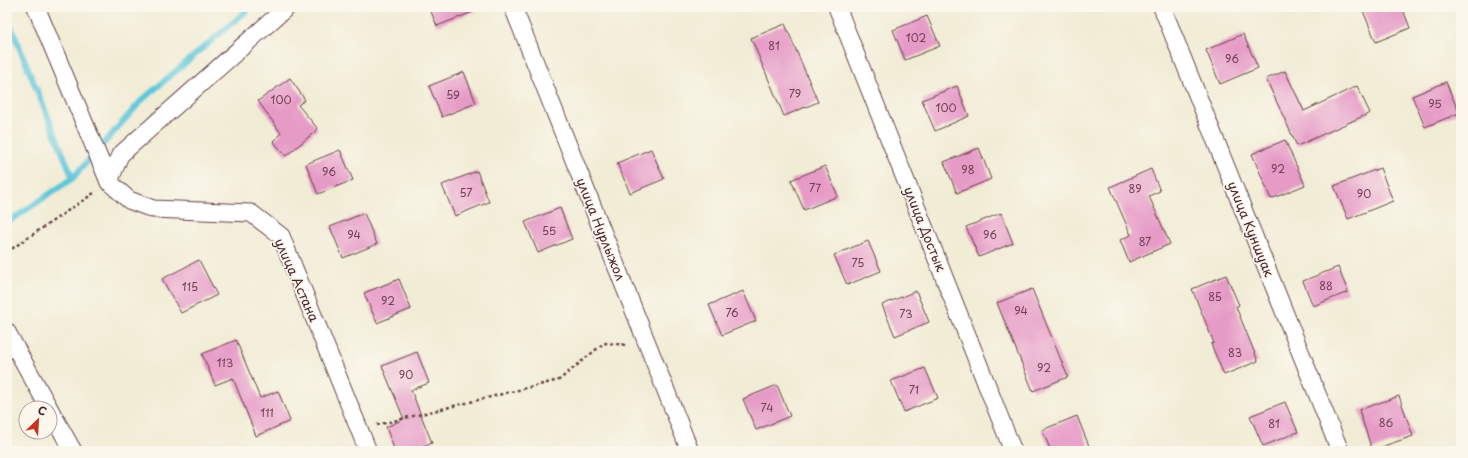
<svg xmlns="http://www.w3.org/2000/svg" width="1468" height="458" font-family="'Playpen Sans',sans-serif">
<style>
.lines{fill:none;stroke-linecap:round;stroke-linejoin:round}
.stream{stroke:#5ec6da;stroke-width:6}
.building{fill:#e69bc7}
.street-casing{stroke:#633e44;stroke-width:19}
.path{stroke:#633e44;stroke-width:2.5;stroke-dasharray:3 3;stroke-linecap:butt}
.street{stroke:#fff;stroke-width:17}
.labels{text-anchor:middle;stroke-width:3.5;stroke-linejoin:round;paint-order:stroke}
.number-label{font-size:11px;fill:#713e52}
.street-label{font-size:13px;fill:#4a1f2b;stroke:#fbf7ec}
</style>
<rect width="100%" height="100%" fill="#fbf7ec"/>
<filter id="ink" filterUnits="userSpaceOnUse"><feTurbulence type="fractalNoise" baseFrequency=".025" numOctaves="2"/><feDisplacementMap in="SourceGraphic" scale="8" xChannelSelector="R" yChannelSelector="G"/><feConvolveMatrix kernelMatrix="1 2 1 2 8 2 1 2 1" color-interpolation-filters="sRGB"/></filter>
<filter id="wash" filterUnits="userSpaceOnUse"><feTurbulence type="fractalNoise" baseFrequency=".012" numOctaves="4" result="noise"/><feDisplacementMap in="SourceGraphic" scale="16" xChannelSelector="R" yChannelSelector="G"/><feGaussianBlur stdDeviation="0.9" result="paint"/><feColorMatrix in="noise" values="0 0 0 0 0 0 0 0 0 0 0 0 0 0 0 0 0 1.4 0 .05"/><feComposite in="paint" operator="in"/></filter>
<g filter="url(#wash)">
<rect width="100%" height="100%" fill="#f1ecd5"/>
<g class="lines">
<g class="stream">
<path d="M 7,17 L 73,178"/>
<path d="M 7,223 L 73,178 L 142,100 L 251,7"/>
</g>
</g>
<g id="blocks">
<g class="building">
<path d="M 429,7 L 482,7 L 483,8 L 437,26 Z"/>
<path d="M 1374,7 L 1402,7 L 1410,28 L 1376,42 L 1363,11 Z"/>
<path d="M 927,16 L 940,46 L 905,60 L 893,30 Z"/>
<path d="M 785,24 L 818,102 L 784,116 L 751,38 Z"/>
<path d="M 1243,34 L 1258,68 L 1220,84 L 1206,50 Z"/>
<path d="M 1285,71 L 1304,111 L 1357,86 L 1370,113 L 1297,146 L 1266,79 Z"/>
<path d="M 464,72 L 476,103 L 442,117 L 429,86 Z"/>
<path d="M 290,78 L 305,100 L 298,105 L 318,129 L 286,156 L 273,141 L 281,133 L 258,101 Z"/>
<path d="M 1446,82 L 1459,113 L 1425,127 L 1412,96 Z"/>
<path d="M 957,86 L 969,116 L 935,131 L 922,100 Z"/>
<path d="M 1285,140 L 1305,185 L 1271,199 L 1252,154 Z"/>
<path d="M 979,148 L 991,179 L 957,193 L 944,162 Z"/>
<path d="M 651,149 L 664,179 L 630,193 L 617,163 Z"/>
<path d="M 340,150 L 353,180 L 318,194 L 306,164 Z"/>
<path d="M 825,166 L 838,196 L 804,210 L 791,180 Z"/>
<path d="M 1380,168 L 1393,201 L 1348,219 L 1334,186 Z"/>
<path d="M 1151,169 L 1160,191 L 1149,196 L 1170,244 L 1129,262 L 1120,240 L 1131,235 L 1110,187 Z"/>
<path d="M 477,171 L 489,202 L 455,216 L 442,185 Z"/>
<path d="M 560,208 L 572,239 L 538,253 L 525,222 Z"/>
<path d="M 364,213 L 377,244 L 343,258 L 330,227 Z"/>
<path d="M 1001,213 L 1013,243 L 979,257 L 966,227 Z"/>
<path d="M 868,241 L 881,271 L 847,285 L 834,255 Z"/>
<path d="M 199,260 L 217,295 L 181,313 L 162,279 Z"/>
<path d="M 1338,267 L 1348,292 L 1313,306 L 1303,281 Z"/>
<path d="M 1226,275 L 1239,305 L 1236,307 L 1258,361 L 1224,375 L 1211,344 L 1214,343 L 1192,289 Z"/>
<path d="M 399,279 L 411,309 L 377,323 L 364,293 Z"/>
<path d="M 1032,289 L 1068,377 L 1033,391 L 997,303 Z"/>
<path d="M 743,291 L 756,321 L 722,335 L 709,305 Z"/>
<path d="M 916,291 L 929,322 L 895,336 L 882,305 Z"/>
<path d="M 236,340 L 260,398 L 278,391 L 290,421 L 256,436 L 233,378 L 215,385 L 202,354 Z"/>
<path d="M 417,352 L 429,383 L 411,390 L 432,443 L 414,451 L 395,451 L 386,427 L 404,419 L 382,366 Z"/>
<path d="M 925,368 L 938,398 L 904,412 L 891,381 Z"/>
<path d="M 777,385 L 790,416 L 756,430 L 743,399 Z"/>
<path d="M 1399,396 L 1413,436 L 1372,450 L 1359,410 Z"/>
<path d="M 1285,402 L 1298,432 L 1263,446 L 1250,416 Z"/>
<path d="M 1077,416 L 1089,446 L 1078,451 L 1051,451 L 1042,430 Z"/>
</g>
</g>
</g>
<g filter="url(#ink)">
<use href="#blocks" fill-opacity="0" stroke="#633e44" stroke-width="1"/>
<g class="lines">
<g class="street-casing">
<g id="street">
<path d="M 36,7 L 109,182 L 129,200 L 153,209 L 251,213 L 281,236 L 368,451"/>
<path d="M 513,7 L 690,451"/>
<path d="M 837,7 L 1013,451"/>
<path d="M 1162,7 L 1340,451"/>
<path d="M 109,182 L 120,155 L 287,7"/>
<path d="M 7,332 L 49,408"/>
<path d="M 50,410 L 73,451"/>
</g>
</g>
<g class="path">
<path d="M 7,252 L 94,193"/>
<path d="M 377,425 L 559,380 L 604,343 L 627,345"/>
</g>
<use href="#street" class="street"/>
</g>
</g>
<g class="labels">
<g class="number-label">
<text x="916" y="42">102</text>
<text x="774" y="50">81</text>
<text x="1232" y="63">96</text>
<text x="795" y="98">79</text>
<text x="453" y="99">59</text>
<text x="281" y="104">100</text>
<text x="1435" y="108">95</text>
<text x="946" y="112">100</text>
<text x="1278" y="173">92</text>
<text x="968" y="174">98</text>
<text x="329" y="176">96</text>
<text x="815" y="192">77</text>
<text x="1135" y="193">89</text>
<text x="466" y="197">57</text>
<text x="1364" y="198">90</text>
<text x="549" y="235">55</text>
<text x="354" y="239">94</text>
<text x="990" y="239">96</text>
<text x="1145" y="246">87</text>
<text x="858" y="267">75</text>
<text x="1326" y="290">88</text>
<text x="190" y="291">115</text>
<text x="1215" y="301">85</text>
<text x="388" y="305">92</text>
<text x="1021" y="315">94</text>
<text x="732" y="317">76</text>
<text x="906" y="318">73</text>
<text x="1235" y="357">83</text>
<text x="225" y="367">113</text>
<text x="1044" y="372">92</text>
<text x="406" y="379">90</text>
<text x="914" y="394">71</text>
<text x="767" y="412">74</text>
<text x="267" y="417">111</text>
<text x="1386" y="427">86</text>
<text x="1274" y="428">81</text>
</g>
<g class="street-label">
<text transform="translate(601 229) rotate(68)" y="5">улица Нурлыжол</text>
<text transform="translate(925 229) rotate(68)" y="5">улица Достык</text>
<text transform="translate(1251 229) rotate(68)" y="5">улица Куншуак</text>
<text transform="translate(297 280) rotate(66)" y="5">улица Астана</text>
</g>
</g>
<rect width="1468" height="458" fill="none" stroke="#fbf7ec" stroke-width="24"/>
<g transform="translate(38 420) rotate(25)"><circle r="19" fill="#fbf7ec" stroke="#b4a19f"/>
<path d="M0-3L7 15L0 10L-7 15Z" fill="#c8321e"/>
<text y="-6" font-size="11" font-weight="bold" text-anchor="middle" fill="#4a1f2b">С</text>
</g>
</svg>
